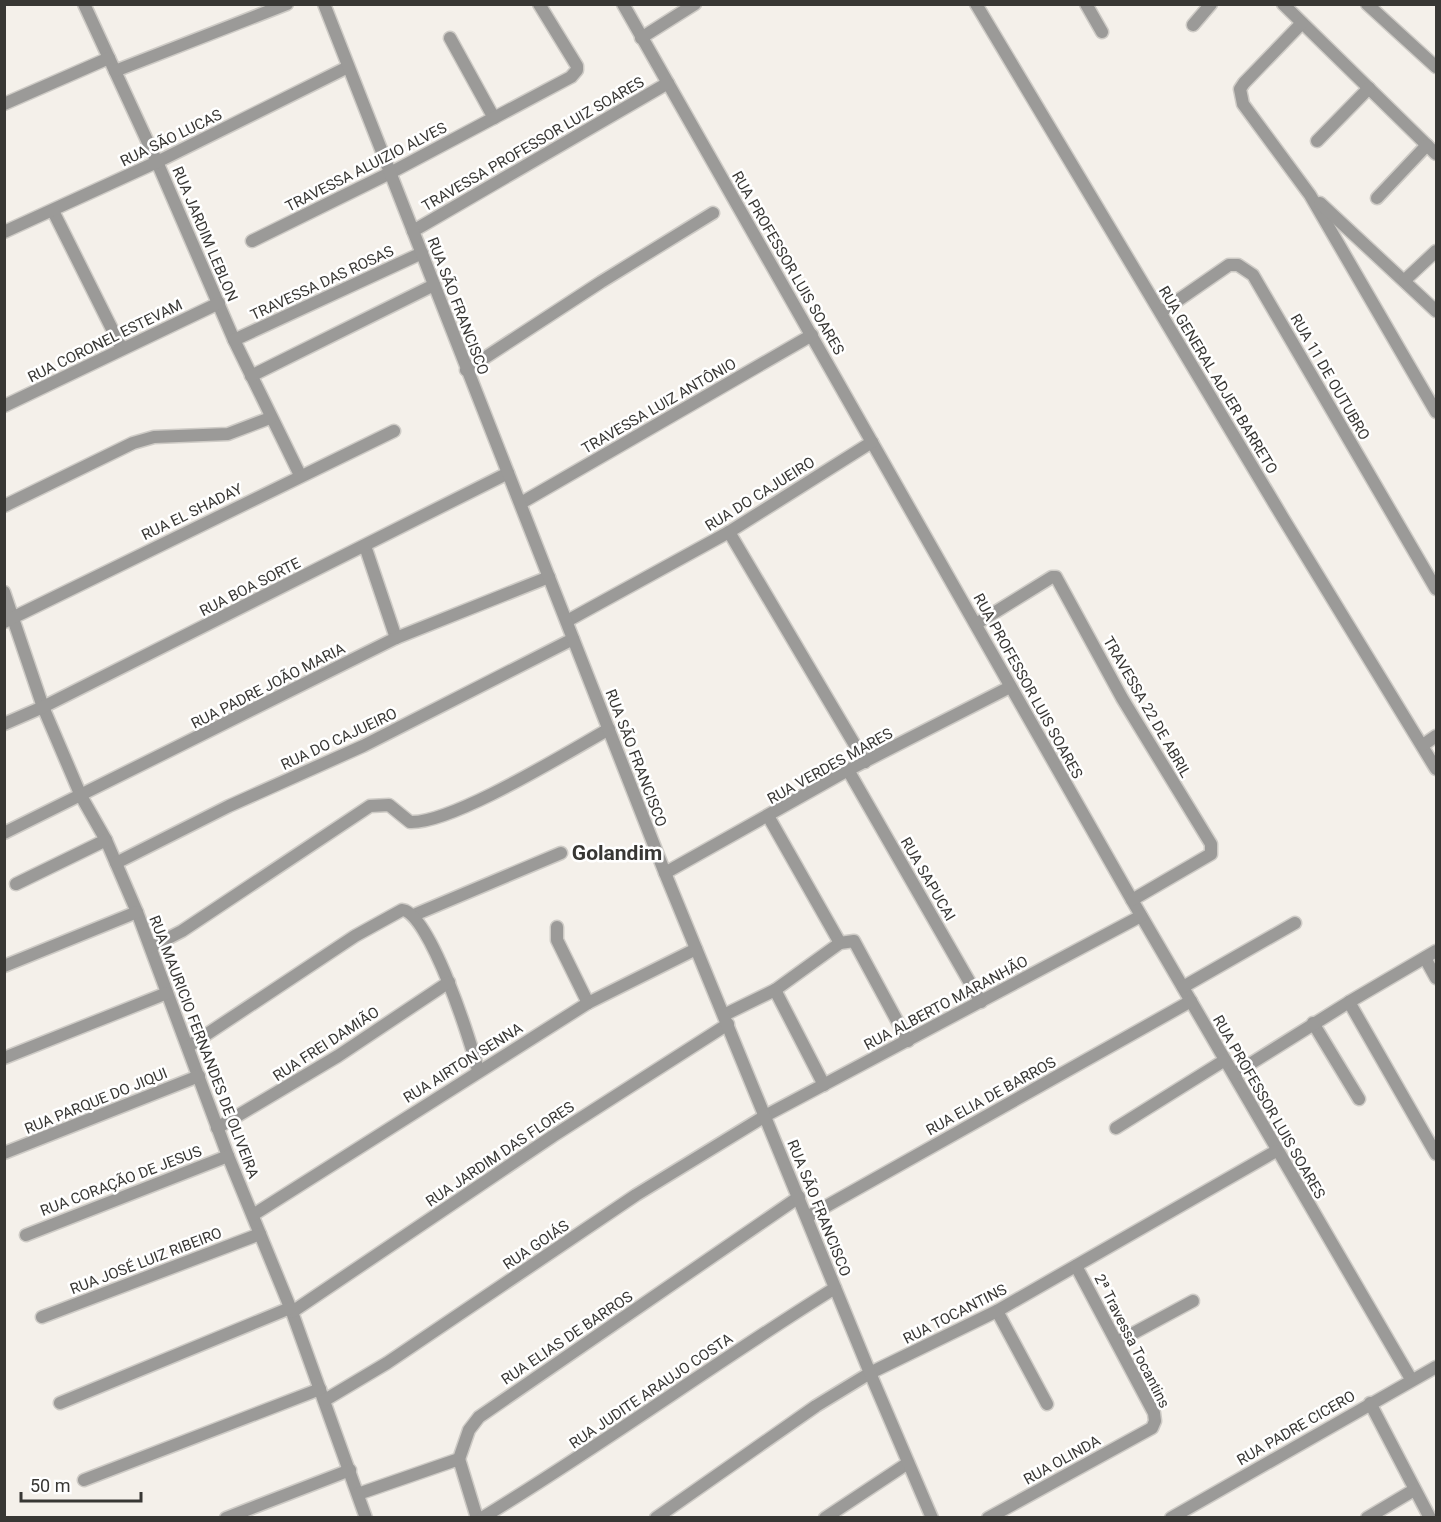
<svg xmlns="http://www.w3.org/2000/svg" width="1441" height="1522" font-family="Roboto,sans-serif">
<style>
.lines{fill:none;stroke-linecap:round;stroke-linejoin:round}
.minor-casing{stroke:#cecbc6;stroke-width:15}
.tertiary-casing{stroke:#cecbc6;stroke-width:15}
.minor{stroke:#9b9a98;stroke-width:12}
.tertiary{stroke:#9b9a98;stroke-width:12}
.labels{text-anchor:middle;stroke-width:5;stroke-linejoin:round;paint-order:stroke}
.street-label{font-size:15px;fill:#383734;stroke:#fff}
.district-label{font-size:21px;font-weight:bold;fill:#383734;stroke:#fff}
</style>
<rect width="100%" height="100%" fill="#f4f0ea"/>
<g class="lines">
<g class="minor-casing">
<g id="minor">
<path d="M 84,4 L 157,162 L 234,340 L 300,475"/>
<path d="M 623,4 L 1132,900 L 1411,1379"/>
<path d="M 976,4 L 1283,518 L 1436,769"/>
<path d="M 1086,4 L 1102,32"/>
<path d="M 1283,4 L 1436,154"/>
<path d="M 1367,4 L 1436,67"/>
<path d="M 1302,23 L 1244,83 L 1240,89 L 1243,104 L 1310,195 L 1436,412"/>
<path d="M 1193,25 L 1211,4"/>
<path d="M 450,38 L 494,118"/>
<path d="M 641,38 L 695,4"/>
<path d="M 115,71 L 287,4"/>
<path d="M 4,104 L 109,58"/>
<path d="M 1317,141 L 1369,88"/>
<path d="M 1377,198 L 1427,145"/>
<path d="M 1320,203 L 1436,311"/>
<path d="M 53,211 L 122,349"/>
<path d="M 413,231 L 668,83"/>
<path d="M 4,232 L 157,162 L 348,67"/>
<path d="M 252,241 L 392,172 L 571,77 L 577,70 L 577,66 L 539,4"/>
<path d="M 1405,280 L 1436,251"/>
<path d="M 1161,312 L 1229,265 L 1238,265 L 1253,275 L 1436,589"/>
<path d="M 234,340 L 422,253"/>
<path d="M 466,370 L 601,282 L 713,213"/>
<path d="M 251,376 L 434,285"/>
<path d="M 4,406 L 219,303"/>
<path d="M 521,503 L 812,335"/>
<path d="M 4,506 L 133,443 L 154,437 L 228,434 L 270,418"/>
<path d="M 729,532 L 865,762"/>
<path d="M 365,546 L 396,638"/>
<path d="M 4,592 L 43,707 L 81,796 L 106,840 L 137,912 L 228,1156 L 292,1312 L 366,1518"/>
<path d="M 567,621 L 729,532 L 872,442"/>
<path d="M 4,622 L 394,431"/>
<path d="M 976,624 L 1052,577 L 1056,577 L 1122,698 L 1211,844 L 1211,854 L 1132,900"/>
<path d="M 4,724 L 43,707 L 508,473"/>
<path d="M 1423,745 L 1436,736"/>
<path d="M 848,770 L 981,1002"/>
<path d="M 768,816 L 840,943"/>
<path d="M 4,833 L 396,638 L 549,577"/>
<path d="M 116,863 L 229,806 L 363,746 L 573,639"/>
<path d="M 665,873 L 848,770 L 1010,687"/>
<path d="M 16,884 L 106,840"/>
<path d="M 414,915 L 561,853"/>
<path d="M 557,927 L 557,940 L 588,1003"/>
<path d="M 151,947 L 182,931 L 370,806 L 389,805 L 410,822 C 452,824 568,752 609,729"/>
<path d="M 1425,958 L 1436,978"/>
<path d="M 4,966 L 137,912"/>
<path d="M 1183,987 L 1295,923"/>
<path d="M 775,990 L 840,943 L 854,941 L 908,1041"/>
<path d="M 1349,1002 L 1436,1154"/>
<path d="M 724,1015 L 775,990 L 824,1085"/>
<path d="M 1313,1023 L 1359,1099"/>
<path d="M 189,1046 L 355,936 L 402,910 C 429,911 472,1044 478,1071"/>
<path d="M 4,1058 L 167,993"/>
<path d="M 1234,1074 L 1349,1002 L 1436,951"/>
<path d="M 217,1128 L 338,1056 L 449,982"/>
<path d="M 1116,1128 L 1225,1060"/>
<path d="M 4,1153 L 199,1076"/>
<path d="M 253,1215 L 588,1003 L 696,949"/>
<path d="M 807,1217 L 1191,1001"/>
<path d="M 26,1235 L 228,1156"/>
<path d="M 997,1311 L 1047,1404"/>
<path d="M 292,1312 L 553,1136 L 728,1024"/>
<path d="M 42,1317 L 260,1234"/>
<path d="M 1117,1342 L 1193,1301"/>
<path d="M 325,1400 L 387,1363 L 636,1195 L 765,1116 L 1141,916"/>
<path d="M 60,1403 L 290,1308"/>
<path d="M 1370,1403 L 1430,1518"/>
<path d="M 459,1459 L 477,1518"/>
<path d="M 84,1480 L 320,1389"/>
<path d="M 358,1494 L 459,1459 L 469,1430 L 479,1417 L 799,1197"/>
<path d="M 226,1518 L 350,1470"/>
<path d="M 482,1518 C 602,1445 716,1362 835,1288"/>
<path d="M 656,1518 L 816,1406 L 870,1373 L 997,1311 L 1276,1151"/>
<path d="M 825,1518 L 908,1463"/>
<path d="M 988,1518 L 1152,1428 L 1155,1421 L 1154,1413 L 1076,1266"/>
<path d="M 1367,1518 L 1414,1490"/>
</g>
</g>
<g class="tertiary-casing">
<g id="tertiary">
<path d="M 324,4 L 665,873 L 870,1373 L 932,1518"/>
<path d="M 1171,1518 L 1436,1367"/>
</g>
</g>
<use href="#minor" class="minor"/>
<use href="#tertiary" class="tertiary"/>
</g>
<g class="labels">
<g class="street-label">
<text transform="translate(171 138) rotate(-26)" y="5">RUA SÃO LUCAS</text>
<text transform="translate(533 144) rotate(-30)" y="5">TRAVESSA PROFESSOR LUIZ SOARES</text>
<text transform="translate(366 167) rotate(-27)" y="5">TRAVESSA ALUIZIO ALVES</text>
<text transform="translate(205 234) rotate(67)" y="5">RUA JARDIM LEBLON</text>
<text transform="translate(788 263) rotate(60)" y="5">RUA PROFESSOR LUIS SOARES</text>
<text transform="translate(322 283) rotate(-25)" y="5">TRAVESSA DAS ROSAS</text>
<text transform="translate(458 306) rotate(69)" y="5">RUA SÃO FRANCISCO</text>
<text transform="translate(105 341) rotate(-26)" y="5">RUA CORONEL ESTEVAM</text>
<text transform="translate(1330 377) rotate(60)" y="5">RUA 11 DE OUTUBRO</text>
<text transform="translate(1218 380) rotate(59)" y="5">RUA GENERAL ADJER BARRETO</text>
<text transform="translate(659 406) rotate(-30)" y="5">TRAVESSA LUIZ ANTÔNIO</text>
<text transform="translate(760 494) rotate(-32)" y="5">RUA DO CAJUEIRO</text>
<text transform="translate(192 512) rotate(-26)" y="5">RUA EL SHADAY</text>
<text transform="translate(250 587) rotate(-27)" y="5">RUA BOA SORTE</text>
<text transform="translate(268 686) rotate(-27)" y="5">RUA PADRE JOÃO MARIA</text>
<text transform="translate(1028 686) rotate(61)" y="5">RUA PROFESSOR LUIS SOARES</text>
<text transform="translate(1147 707) rotate(60)" y="5">TRAVESSA 22 DE ABRIL</text>
<text transform="translate(339 739) rotate(-25)" y="5">RUA DO CAJUEIRO</text>
<text transform="translate(636 758) rotate(69)" y="5">RUA SÃO FRANCISCO</text>
<text transform="translate(830 766) rotate(-29)" y="5">RUA VERDES MARES</text>
<text transform="translate(928 879) rotate(60)" y="5">RUA SAPUCAI</text>
<text transform="translate(946 1003) rotate(-28)" y="5">RUA ALBERTO MARANHÃO</text>
<text transform="translate(326 1044) rotate(-33)" y="5">RUA FREI DAMIÃO</text>
<text transform="translate(204 1047) rotate(69)" y="5">RUA MAURICIO FERNANDES DE OLIVEIRA</text>
<text transform="translate(463 1063) rotate(-32)" y="5">RUA AIRTON SENNA</text>
<text transform="translate(991 1096) rotate(-29)" y="5">RUA ELIA DE BARROS</text>
<text transform="translate(96 1101) rotate(-22)" y="5">RUA PARQUE DO JIQUI</text>
<text transform="translate(1269 1107) rotate(60)" y="5">RUA PROFESSOR LUIS SOARES</text>
<text transform="translate(500 1154) rotate(-34)" y="5">RUA JARDIM DAS FLORES</text>
<text transform="translate(121 1181) rotate(-21)" y="5">RUA CORAÇÃO DE JESUS</text>
<text transform="translate(819 1208) rotate(68)" y="5">RUA SÃO FRANCISCO</text>
<text transform="translate(536 1245) rotate(-34)" y="5">RUA GOIÁS</text>
<text transform="translate(146 1261) rotate(-21)" y="5">RUA JOSÉ LUIZ RIBEIRO</text>
<text transform="translate(955 1314) rotate(-27)" y="5">RUA TOCANTINS</text>
<text transform="translate(567 1338) rotate(-34)" y="5">RUA ELIAS DE BARROS</text>
<text transform="translate(1132 1341) rotate(63)" y="5">2ª Travessa Tocantins</text>
<text transform="translate(651 1391) rotate(-34)" y="5">RUA JUDITE ARAUJO COSTA</text>
<text transform="translate(1296 1428) rotate(-30)" y="5">RUA PADRE CICERO</text>
<text transform="translate(1062 1460) rotate(-29)" y="5">RUA OLINDA</text>
</g>
<g class="district-label">
<text x="617" y="860">Golandim</text>
</g>
</g>
<rect width="1441" height="1522" fill="none" stroke="#383734" stroke-width="12"/>
<path d="M21 1492v9h120v-9" fill="none" stroke="#383734" stroke-width="3"/>
<text x="30" y="1492" font-size="18" fill="#383734" stroke="#ffffff" stroke-width="4.5" paint-order="stroke">50 m</text>
</svg>
